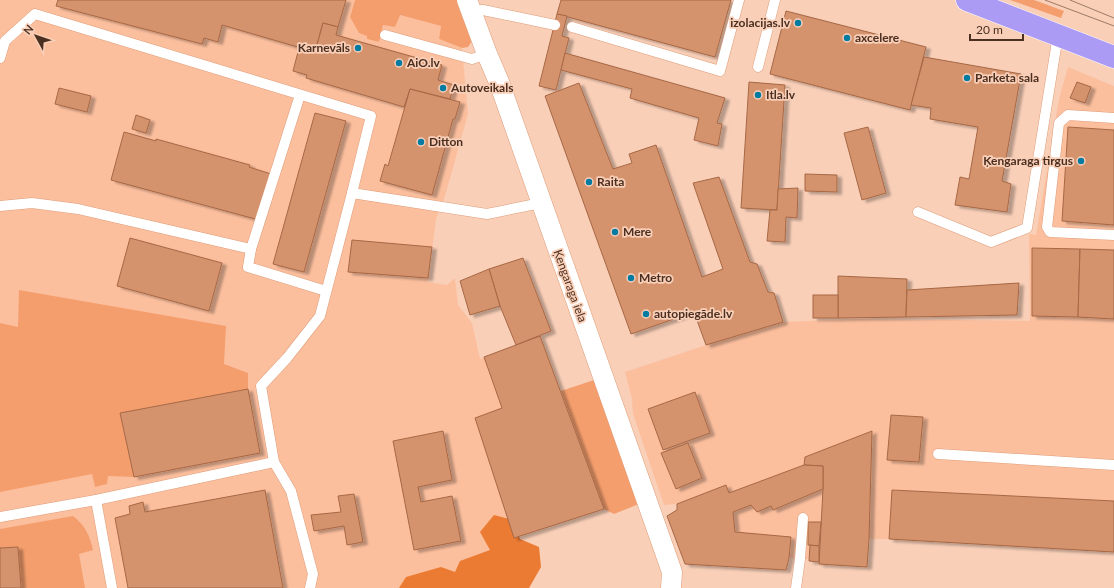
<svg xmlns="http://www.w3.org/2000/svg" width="1114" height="588" font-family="Lato,sans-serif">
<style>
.built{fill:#fcbf9e}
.green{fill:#f59e6d}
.forest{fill:#eb7b32}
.building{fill:#d4926d;stroke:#a76845;filter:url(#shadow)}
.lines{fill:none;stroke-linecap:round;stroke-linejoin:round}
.service-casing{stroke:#df9c78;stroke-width:11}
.minor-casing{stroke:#df9c78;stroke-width:21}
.trunk-casing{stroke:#fff;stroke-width:23}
.service{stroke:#fff;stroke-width:10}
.minor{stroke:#fff;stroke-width:20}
.trunk{stroke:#ab9bf4;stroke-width:22}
.tram{stroke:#9c7a67;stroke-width:1}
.poi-dot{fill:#017ba2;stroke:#f9cfb8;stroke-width:1.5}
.labels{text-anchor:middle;stroke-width:3.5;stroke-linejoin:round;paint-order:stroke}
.poi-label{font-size:12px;font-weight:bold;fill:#4b2f20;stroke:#f9cfb8;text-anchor:start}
.street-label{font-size:12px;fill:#4b2f20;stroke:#f9cfb8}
</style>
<defs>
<filter id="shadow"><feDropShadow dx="4.5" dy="2.5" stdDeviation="1" flood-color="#0004"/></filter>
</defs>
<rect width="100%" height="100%" fill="#f9cfb8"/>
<g class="built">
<path d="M 0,0 L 355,0 L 350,17 L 367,36 L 367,39 L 379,42 L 383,25 L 400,15 L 441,26 L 439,39 L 462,48 L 468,114 L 445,196 L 436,219 L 428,282 L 447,285 L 455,278 L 458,305 L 472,323 L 480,359 L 540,336 L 604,509 L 514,538 L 474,588 L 0,588 Z"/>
<path d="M 1068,67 L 1114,86 L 1114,501 L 893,490 L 889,539 L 869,539 L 867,567 L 819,564 L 819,562 L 809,559 L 789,558 L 786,570 L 685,564 L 667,516 L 677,510 L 677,504 L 664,505 L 633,414 L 632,399 L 625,372 L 706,345 L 783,322 L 859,319 L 1030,321 L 1029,234 L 1036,235 L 1059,99 Z"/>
</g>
<g class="green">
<path d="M 355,0 L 457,0 L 472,41 L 468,47 L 462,48 L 439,39 L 441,26 L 400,15 L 395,27 L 383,25 L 379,42 L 367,39 L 367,36 L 359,33 L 350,17 Z"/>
<path d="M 1010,0 L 1034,0 L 1064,11 L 1061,18 Z"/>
<path d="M 19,290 L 226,326 L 224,364 L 248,373 L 248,389 L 121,413 L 134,477 L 108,476 L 107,484 L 95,487 L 92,474 L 0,492 L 0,323 L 18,327 Z"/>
<path d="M 594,380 L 639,504 L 614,514 L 604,509 L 561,391 Z"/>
<path d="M 73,516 C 85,525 90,536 93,550 L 79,554 L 85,588 L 21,588 L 18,547 L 0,548 L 0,529 Z"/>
</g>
<path class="forest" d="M 494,515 L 513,520 L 520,539 L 539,547 L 541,567 L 529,588 L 399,588 L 406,577 L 441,567 L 455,572 L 460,561 L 490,550 L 480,532 Z"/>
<g class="building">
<path d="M 58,0 L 346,0 L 338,27 L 323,23 L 315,52 L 222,25 L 218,42 L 204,38 L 202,44 L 56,6 Z"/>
<path d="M 561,0 L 731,0 L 715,57 L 557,14 Z"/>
<path d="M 786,11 L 926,47 L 910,110 L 770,74 Z"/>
<path d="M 557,14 L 567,16 L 562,36 L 569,38 L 556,90 L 539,86 Z"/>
<path d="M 323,23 L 338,27 L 336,35 L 442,65 L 438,80 L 454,85 L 450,99 L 410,89 L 404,107 L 306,78 L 307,75 L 293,71 L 299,48 L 315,52 Z"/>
<path d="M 565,53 L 725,98 L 717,123 L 722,124 L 718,146 L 694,140 L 699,118 L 630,98 L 632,89 L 561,70 Z"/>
<path d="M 924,57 L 1021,74 L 1002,181 L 1011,184 L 1007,212 L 955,205 L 960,177 L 969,179 L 978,127 L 930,119 L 931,108 L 911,105 Z"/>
<path d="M 749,82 L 785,85 L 777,210 L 741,208 Z"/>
<path d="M 1077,82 L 1091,87 L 1085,103 L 1070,98 Z"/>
<path d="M 579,83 L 613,169 L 632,163 L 629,154 L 656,145 L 702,277 L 723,269 L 693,183 L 719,177 L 750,262 L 757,264 L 768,292 L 774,293 L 783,322 L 706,345 L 694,312 L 631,334 L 545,96 Z"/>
<path d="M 59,88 L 91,96 L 87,112 L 55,104 Z"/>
<path d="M 410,89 L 460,102 L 455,119 L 453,119 L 432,195 L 380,181 L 385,164 L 388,166 Z"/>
<path d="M 315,113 L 346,121 L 304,272 L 273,264 Z"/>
<path d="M 136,115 L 150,120 L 146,133 L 132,129 Z"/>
<path d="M 868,127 L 886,193 L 862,200 L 844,133 Z"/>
<path d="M 1068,127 L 1114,130 L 1114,225 L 1062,221 Z"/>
<path d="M 124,132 L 156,141 L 156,139 L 250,165 L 249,167 L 271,174 L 259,220 L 111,180 Z"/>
<path d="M 805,174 L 837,175 L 837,192 L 805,191 Z"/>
<path d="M 798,188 L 797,218 L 786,217 L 785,242 L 767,241 L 770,210 L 777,210 L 778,189 Z"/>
<path d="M 130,238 L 222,263 L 209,311 L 117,286 Z"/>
<path d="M 352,240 L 432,247 L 428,278 L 348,272 Z"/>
<path d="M 1032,248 L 1080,249 L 1078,317 L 1032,316 Z"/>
<path d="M 1080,249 L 1114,250 L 1114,319 L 1078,317 Z"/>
<path d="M 523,258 L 551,331 L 516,345 L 500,306 L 489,269 Z"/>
<path d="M 489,269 L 500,306 L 470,315 L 460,281 Z"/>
<path d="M 838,276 L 907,279 L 906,317 L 838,318 Z"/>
<path d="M 1019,283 L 1017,315 L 906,317 L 907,290 Z"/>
<rect x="813" y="295" width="25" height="23"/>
<path d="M 540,336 L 604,509 L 514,538 L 475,418 L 502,408 L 484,357 Z"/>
<path d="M 248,389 L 260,453 L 134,477 L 120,413 Z"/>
<path d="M 695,392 L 710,433 L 663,450 L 648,409 Z"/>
<path d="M 891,415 L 923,417 L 919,462 L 887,460 Z"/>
<path d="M 443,431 L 452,480 L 418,487 L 421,502 L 452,496 L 461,541 L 414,550 L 393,441 Z"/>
<path d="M 872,431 L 869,539 L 867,567 L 819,564 L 823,489 L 823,466 L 804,465 L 805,457 Z"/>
<path d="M 688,443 L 702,478 L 676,489 L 661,453 Z"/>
<path d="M 804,465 L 823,466 L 823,489 L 773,510 L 771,506 L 757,512 L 751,505 L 733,512 L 735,532 L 791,537 L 789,558 L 786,570 L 685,564 L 667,516 L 677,510 L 677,504 L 726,485 L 729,493 Z"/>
<path d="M 265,490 L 283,588 L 128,588 L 115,518 L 130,514 L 129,506 L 143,502 L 145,512 Z"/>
<path d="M 892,490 L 1114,501 L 1114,552 L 889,539 Z"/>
<path d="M 354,494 L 363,542 L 347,545 L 344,526 L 314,531 L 311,515 L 341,512 L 338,496 Z"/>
<path d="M 808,522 L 821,522 L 819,546 L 808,545 Z"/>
<path d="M 810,545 L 819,546 L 819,562 L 809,561 Z"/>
<path d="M 18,547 L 21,588 L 0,588 L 0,548 Z"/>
</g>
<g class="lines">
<g class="service-casing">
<g id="service">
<path d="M 471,11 L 483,10 L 555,25"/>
<path d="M 572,27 L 720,71 L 739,0"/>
<path d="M 385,35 L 472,59 L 487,54"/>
<path d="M 0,58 L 5,41 L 35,14 L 371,116 L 352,193"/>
<path d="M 758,67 L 775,0"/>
<path d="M 1114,118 L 1068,115 L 1059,123 L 1047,227 L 1050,232 L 1114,235"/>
<path d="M 0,206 L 32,203 L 78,209 L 251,249 L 300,95"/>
<path d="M 918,212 L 991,242 L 1027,228 L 1058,35"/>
<path d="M 251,249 L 248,267 L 326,291"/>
<path d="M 938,454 L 1114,465"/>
<path d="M 274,462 L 261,386 L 287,358 L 320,316 L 352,193 L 487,214 L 541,203"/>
<path d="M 96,500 L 112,588"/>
<path d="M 0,517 L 96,500 L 274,462 L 291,491 L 313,574 L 310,588"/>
<path d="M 796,588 L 800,559 L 803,518"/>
</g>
</g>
<g class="minor-casing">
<path id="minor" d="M 467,0 L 487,54 L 499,82 L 672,572 L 671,588"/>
</g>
<g class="trunk-casing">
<path id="trunk" d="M 967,0 L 1114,57"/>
</g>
<use href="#service" class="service"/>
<use href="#minor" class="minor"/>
<use href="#trunk" class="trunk"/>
<g class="tram">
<path d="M 1045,0 L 1114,26"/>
<path d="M 1070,0 L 1114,18"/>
</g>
</g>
<g class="poi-dot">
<circle cx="798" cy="23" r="4"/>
<circle cx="847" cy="38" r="4"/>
<circle cx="358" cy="48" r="4"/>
<circle cx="399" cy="63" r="4"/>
<circle cx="967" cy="78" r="4"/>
<circle cx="443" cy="88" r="4"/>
<circle cx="758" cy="95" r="4"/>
<circle cx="421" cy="142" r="4"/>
<circle cx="1081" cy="161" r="4"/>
<circle cx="589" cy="182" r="4"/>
<circle cx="615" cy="232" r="4"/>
<circle cx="631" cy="278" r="4"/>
<circle cx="646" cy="314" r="4"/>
</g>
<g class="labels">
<g class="poi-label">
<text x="790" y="27" text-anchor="end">izolacijas.lv</text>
<text x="855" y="42">axcelere</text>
<text x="350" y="52" text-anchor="end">Karnevāls</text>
<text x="407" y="67">AiO.lv</text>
<text x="975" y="82">Parketa sala</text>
<text x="451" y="92">Autoveikals</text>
<text x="766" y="99">Itla.lv</text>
<text x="429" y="146">Ditton</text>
<text x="1073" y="165" text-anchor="end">Ķengaraga tirgus</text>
<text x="597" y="186">Raita</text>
<text x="623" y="236">Mere</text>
<text x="639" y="282">Metro</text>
<text x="654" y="318">autopiegāde.lv</text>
</g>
<g class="street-label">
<text transform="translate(570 286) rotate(70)" y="4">Ķengaraga iela</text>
</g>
</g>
<g transform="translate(36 36) rotate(310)" stroke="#f9cfb8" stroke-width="3" paint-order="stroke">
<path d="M0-3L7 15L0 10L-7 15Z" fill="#4b2f20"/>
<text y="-6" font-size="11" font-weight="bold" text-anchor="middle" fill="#4b2f20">N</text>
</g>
<path d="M970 34v6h53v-6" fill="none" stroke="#4b2f20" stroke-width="2"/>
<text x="976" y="34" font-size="12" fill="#4b2f20" stroke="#f9cfb8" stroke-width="3" paint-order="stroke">20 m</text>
</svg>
